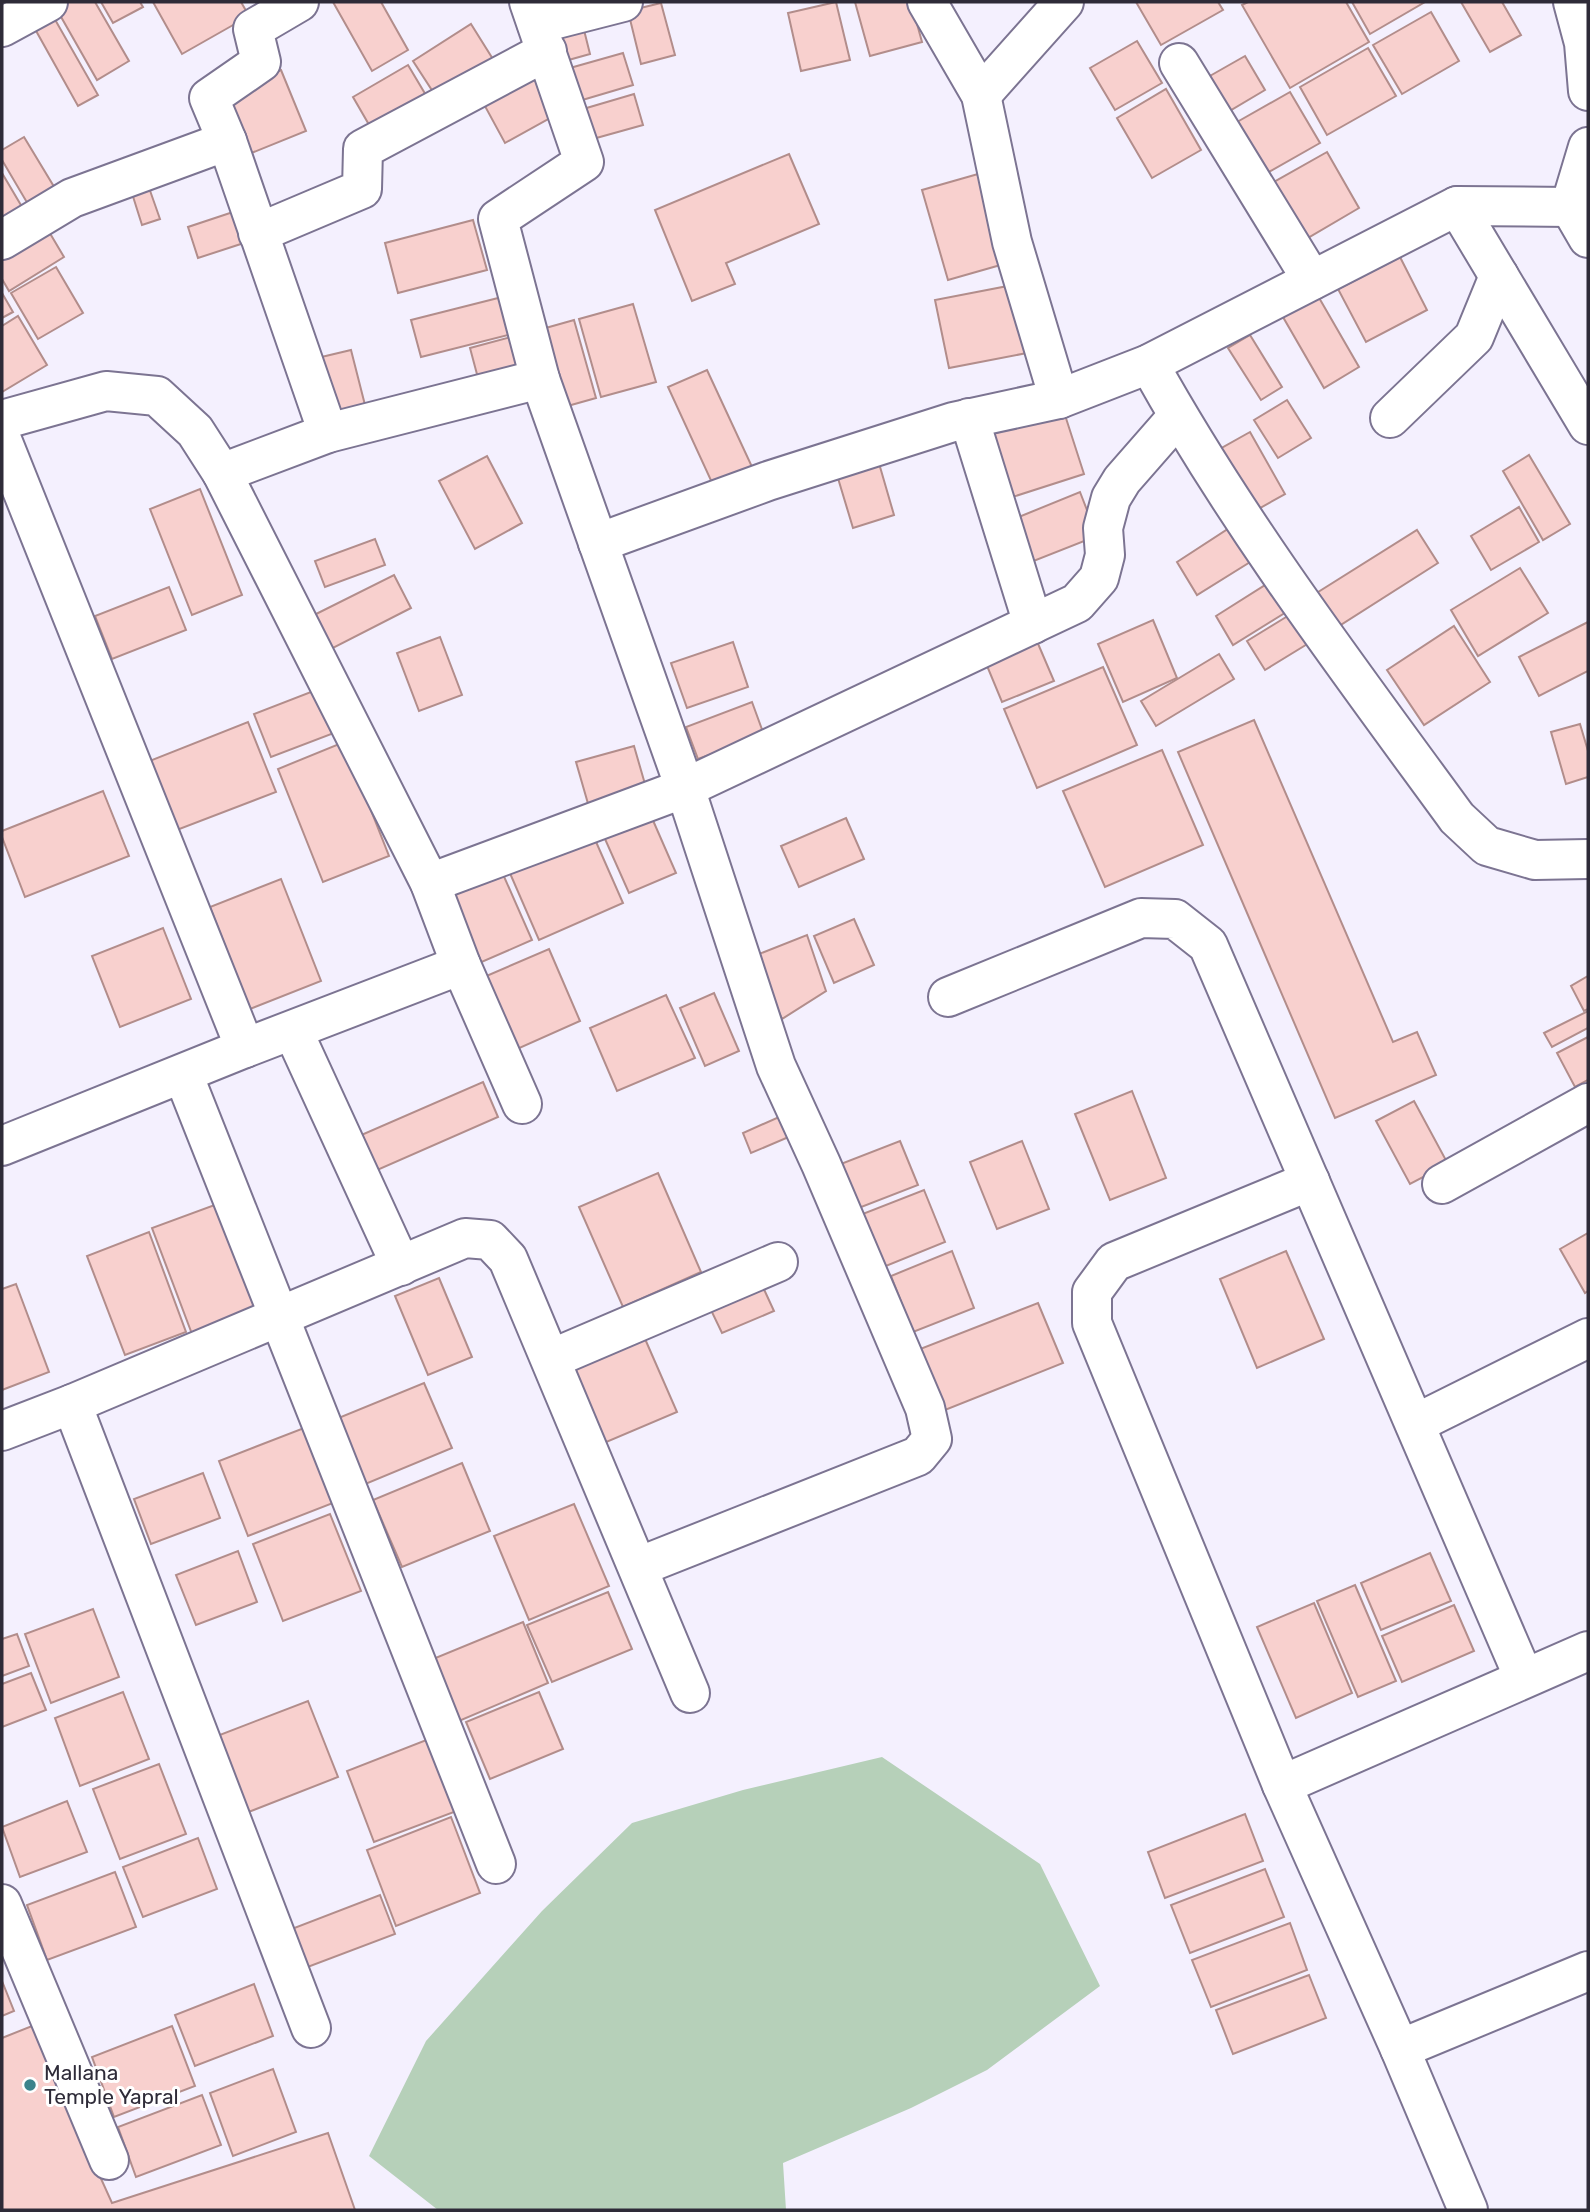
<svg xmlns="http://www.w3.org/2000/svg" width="1590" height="2212" font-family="Rubik,sans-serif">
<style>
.green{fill:#b6d0b9}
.building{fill:#f8d0ce;stroke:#b28d8b;stroke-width:2}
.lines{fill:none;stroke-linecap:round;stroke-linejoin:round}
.minor-casing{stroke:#7c7492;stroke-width:42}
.minor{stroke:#fff;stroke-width:38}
.poi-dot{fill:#3c838c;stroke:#fff;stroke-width:2.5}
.labels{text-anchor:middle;stroke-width:6;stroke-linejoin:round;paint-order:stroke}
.poi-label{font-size:21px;fill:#2e2b38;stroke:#fff;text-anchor:start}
</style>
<rect width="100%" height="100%" fill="#f4f0fe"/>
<path class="green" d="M 882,1757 L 1040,1864 L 1100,1986 L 987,2070 L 911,2108 L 783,2163 L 786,2210 L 438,2210 L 369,2156 L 426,2041 L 542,1911 L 632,1823 L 743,1790 Z"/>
<g class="building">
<path d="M 66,2 L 95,2 L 129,61 L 97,80 L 56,8 Z"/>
<path d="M 101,2 L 140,2 L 143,7 L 113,23 Z"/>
<path d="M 153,2 L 241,2 L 249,16 L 182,54 Z"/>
<path d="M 333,2 L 381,2 L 408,50 L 372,71 Z"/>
<path d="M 836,2 L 850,60 L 801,71 L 788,13 Z"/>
<path d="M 855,2 L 911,2 L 922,42 L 870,56 Z"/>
<path d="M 1136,2 L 1218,2 L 1223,10 L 1161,45 Z"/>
<path d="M 1248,2 L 1346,2 L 1369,42 L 1290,88 L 1242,5 Z"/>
<path d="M 1352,2 L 1425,2 L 1370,34 Z"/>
<path d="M 1461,2 L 1502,2 L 1521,35 L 1490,52 Z"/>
<path d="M 661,3 L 675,55 L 641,64 L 628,11 Z"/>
<path d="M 49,9 L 98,95 L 78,106 L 30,20 Z"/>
<path d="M 1431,12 L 1459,61 L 1402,94 L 1373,45 Z"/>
<path d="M 581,18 L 590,54 L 565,61 L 556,24 Z"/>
<path d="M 471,24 L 496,64 L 439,101 L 413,61 Z"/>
<path d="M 1137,41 L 1162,83 L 1115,110 L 1090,68 Z"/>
<path d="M 1368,48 L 1396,96 L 1327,135 L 1300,87 Z"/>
<path d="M 623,53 L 633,85 L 579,101 L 570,68 Z"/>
<path d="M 1245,56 L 1265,90 L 1221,116 L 1201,81 Z"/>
<path d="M 408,65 L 430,102 L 375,135 L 353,97 Z"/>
<path d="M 535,67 L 559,113 L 505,143 L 480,97 Z"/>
<path d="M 281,70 L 306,131 L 244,156 L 219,96 Z"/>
<path d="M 1166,89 L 1201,150 L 1152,178 L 1117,118 Z"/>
<path d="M 1290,92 L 1320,143 L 1260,177 L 1230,126 Z"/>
<path d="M 634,94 L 643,125 L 582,142 L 573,112 Z"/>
<path d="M 24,137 L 59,195 L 32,211 L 2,160 L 2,150 Z"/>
<path d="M 1327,152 L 1359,208 L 1306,239 L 1274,182 Z"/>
<path d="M 789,154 L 819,224 L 726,263 L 735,284 L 692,301 L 655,210 Z"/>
<path d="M 985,172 L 1011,262 L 948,280 L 922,190 Z"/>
<path d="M 2,173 L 25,212 L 2,226 Z"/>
<path d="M 147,182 L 160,219 L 142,225 L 130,187 Z"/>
<path d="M 242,209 L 253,240 L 198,258 L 188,227 Z"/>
<path d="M 473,220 L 487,270 L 398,293 L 385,243 Z"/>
<path d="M 48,230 L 64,257 L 9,291 L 2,279 L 2,258 Z"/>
<path d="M 1400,257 L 1427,310 L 1366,342 L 1338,289 Z"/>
<path d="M 56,267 L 83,313 L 38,339 L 11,293 Z"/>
<path d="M 1013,285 L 1027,353 L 949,368 L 935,300 Z"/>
<path d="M 2,293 L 13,312 L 2,318 Z"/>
<path d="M 506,296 L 516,333 L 421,357 L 411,320 Z"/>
<path d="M 1318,296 L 1359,367 L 1324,388 L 1283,317 Z"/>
<path d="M 633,304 L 656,382 L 601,397 L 579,319 Z"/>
<path d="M 18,316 L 47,365 L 2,392 L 2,326 Z"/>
<path d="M 574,320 L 596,398 L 557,409 L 535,331 Z"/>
<path d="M 1250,335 L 1282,387 L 1261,400 L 1228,348 Z"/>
<path d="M 515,336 L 523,366 L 478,378 L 470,348 Z"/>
<path d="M 351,350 L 365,405 L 327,414 L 313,359 Z"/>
<path d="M 707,370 L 753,469 L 714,487 L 668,387 Z"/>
<path d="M 1287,400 L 1311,438 L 1278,458 L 1254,420 Z"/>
<path d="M 1064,412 L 1084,474 L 1003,500 L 983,437 Z"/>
<path d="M 1250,432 L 1285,494 L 1246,516 L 1211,454 Z"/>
<path d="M 876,453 L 894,515 L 853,528 L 834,465 Z"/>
<path d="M 1529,455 L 1570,524 L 1543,540 L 1503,471 Z"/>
<path d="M 487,456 L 522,523 L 475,549 L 439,481 Z"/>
<path d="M 200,489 L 242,595 L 192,615 L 150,509 Z"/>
<path d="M 1080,492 L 1097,536 L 1026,564 L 1009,521 Z"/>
<path d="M 1519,507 L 1539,542 L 1491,570 L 1471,536 Z"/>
<path d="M 1234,525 L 1255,559 L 1197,595 L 1177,562 Z"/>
<path d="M 1417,530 L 1438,563 L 1328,633 L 1307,599 Z"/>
<path d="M 375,539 L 385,565 L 325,587 L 315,561 Z"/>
<path d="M 1520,568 L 1548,613 L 1478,656 L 1451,610 Z"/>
<path d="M 394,575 L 411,608 L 331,649 L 314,615 Z"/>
<path d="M 1270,582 L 1288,611 L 1233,645 L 1216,616 Z"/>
<path d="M 169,587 L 186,630 L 112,659 L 95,616 Z"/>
<path d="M 1291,614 L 1309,643 L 1265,670 L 1247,641 Z"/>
<path d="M 1153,620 L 1177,678 L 1123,702 L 1098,644 Z"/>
<path d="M 1588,622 L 1588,671 L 1539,696 L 1519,657 Z"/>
<path d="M 1454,626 L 1490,682 L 1424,725 L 1387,670 Z"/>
<path d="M 440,637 L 462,695 L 419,711 L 397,653 Z"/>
<path d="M 1036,639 L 1054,681 L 1002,702 L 985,661 Z"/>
<path d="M 733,642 L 748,687 L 687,708 L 671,663 Z"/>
<path d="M 1219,654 L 1234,679 L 1156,726 L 1141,701 Z"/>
<path d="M 1103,667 L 1137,745 L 1037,788 L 1004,709 Z"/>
<path d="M 316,690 L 334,733 L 271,757 L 254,714 Z"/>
<path d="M 752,702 L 764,735 L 698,759 L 686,727 Z"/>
<path d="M 1254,720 L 1393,1042 L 1417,1032 L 1436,1075 L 1335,1118 L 1178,752 Z"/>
<path d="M 248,722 L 276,792 L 169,833 L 142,764 Z"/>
<path d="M 1580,724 L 1588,751 L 1588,777 L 1566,784 L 1551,732 Z"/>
<path d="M 344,742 L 389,856 L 323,882 L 278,769 Z"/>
<path d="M 634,746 L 647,791 L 589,807 L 576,762 Z"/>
<path d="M 1162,750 L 1203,845 L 1105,887 L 1063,791 Z"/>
<path d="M 103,791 L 129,856 L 25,897 L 2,837 L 2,831 Z"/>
<path d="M 648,809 L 676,873 L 629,893 L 601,830 Z"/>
<path d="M 846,818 L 864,859 L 799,887 L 781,846 Z"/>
<path d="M 593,835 L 623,903 L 539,940 L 509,871 Z"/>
<path d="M 502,872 L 532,940 L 477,964 L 447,896 Z"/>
<path d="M 281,879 L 321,981 L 250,1009 L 210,907 Z"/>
<path d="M 854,919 L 874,965 L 834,983 L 814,936 Z"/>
<path d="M 163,928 L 191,999 L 120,1027 L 92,956 Z"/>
<path d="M 807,935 L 826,991 L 782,1019 L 754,956 Z"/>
<path d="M 549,949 L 580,1021 L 515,1050 L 484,977 Z"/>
<path d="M 1588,976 L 1588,1009 L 1584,1011 L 1571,986 Z"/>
<path d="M 714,993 L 739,1051 L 705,1066 L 680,1008 Z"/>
<path d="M 666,995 L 695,1058 L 617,1091 L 590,1028 Z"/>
<path d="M 1588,1011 L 1588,1028 L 1552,1047 L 1544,1033 Z"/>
<path d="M 1588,1037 L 1588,1080 L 1575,1087 L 1557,1053 Z"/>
<path d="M 483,1082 L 498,1117 L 375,1171 L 359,1136 Z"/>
<path d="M 1132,1091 L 1166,1178 L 1110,1200 L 1075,1114 Z"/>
<path d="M 1414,1101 L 1448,1164 L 1410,1184 L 1376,1121 Z"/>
<path d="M 788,1113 L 798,1133 L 751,1153 L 743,1133 Z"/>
<path d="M 900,1141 L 918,1185 L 851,1211 L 833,1167 Z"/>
<path d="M 1022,1141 L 1049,1209 L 997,1229 L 970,1162 Z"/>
<path d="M 658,1173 L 701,1272 L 623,1307 L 579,1207 Z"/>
<path d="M 924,1190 L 945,1242 L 881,1268 L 860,1215 Z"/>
<path d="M 220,1203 L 260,1308 L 192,1334 L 152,1228 Z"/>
<path d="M 149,1232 L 186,1332 L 125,1355 L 87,1256 Z"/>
<path d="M 1588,1233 L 1588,1291 L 1585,1293 L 1560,1249 Z"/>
<path d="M 952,1251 L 974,1308 L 913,1332 L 891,1276 Z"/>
<path d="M 1286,1251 L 1324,1339 L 1257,1368 L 1220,1279 Z"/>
<path d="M 439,1278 L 472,1357 L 428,1375 L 395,1296 Z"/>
<path d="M 16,1284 L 49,1372 L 2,1390 L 2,1289 Z"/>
<path d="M 762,1285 L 774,1311 L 722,1333 L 710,1308 Z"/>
<path d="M 1038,1303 L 1063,1363 L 940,1412 L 915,1351 Z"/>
<path d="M 642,1332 L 677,1412 L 604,1443 L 569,1364 Z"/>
<path d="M 424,1383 L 452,1448 L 363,1485 L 336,1419 Z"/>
<path d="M 304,1428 L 333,1503 L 248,1536 L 219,1461 Z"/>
<path d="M 462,1463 L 490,1531 L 402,1567 L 373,1500 Z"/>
<path d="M 203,1473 L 220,1518 L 151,1544 L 134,1499 Z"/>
<path d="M 574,1504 L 609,1586 L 529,1620 L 494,1536 Z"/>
<path d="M 330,1514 L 361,1591 L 283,1621 L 253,1544 Z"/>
<path d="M 238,1551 L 257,1602 L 196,1625 L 176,1575 Z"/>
<path d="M 1430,1553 L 1451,1601 L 1381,1630 L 1361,1583 Z"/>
<path d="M 1355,1585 L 1396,1681 L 1358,1697 L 1317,1601 Z"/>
<path d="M 608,1592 L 632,1649 L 552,1682 L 527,1625 Z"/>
<path d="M 1314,1603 L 1352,1693 L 1296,1718 L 1257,1627 Z"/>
<path d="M 1454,1605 L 1474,1651 L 1402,1682 L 1382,1636 Z"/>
<path d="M 93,1609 L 119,1677 L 51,1703 L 25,1634 Z"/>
<path d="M 523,1622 L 548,1683 L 459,1721 L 433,1659 Z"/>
<path d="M 17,1634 L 29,1666 L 2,1676 L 2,1639 Z"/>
<path d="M 31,1673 L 46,1710 L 2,1727 L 2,1684 Z"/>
<path d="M 123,1692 L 149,1759 L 80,1786 L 55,1718 Z"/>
<path d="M 539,1692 L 563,1749 L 490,1779 L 466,1722 Z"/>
<path d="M 308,1701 L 338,1777 L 246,1813 L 217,1736 Z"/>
<path d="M 434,1737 L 462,1809 L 374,1842 L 347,1771 Z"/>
<path d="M 159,1764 L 186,1834 L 120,1859 L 93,1789 Z"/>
<path d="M 67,1801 L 87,1852 L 20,1877 L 2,1827 Z"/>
<path d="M 1245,1814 L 1263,1861 L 1165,1898 L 1148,1852 Z"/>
<path d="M 451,1817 L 480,1893 L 396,1926 L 367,1850 Z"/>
<path d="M 198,1838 L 217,1889 L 143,1917 L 123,1867 Z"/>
<path d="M 1265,1869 L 1284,1917 L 1190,1953 L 1171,1905 Z"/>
<path d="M 115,1872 L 136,1927 L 47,1960 L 27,1905 Z"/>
<path d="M 380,1895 L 395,1934 L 305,1968 L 289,1930 Z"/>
<path d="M 1290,1923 L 1307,1970 L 1211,2007 L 1192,1960 Z"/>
<path d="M 1309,1975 L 1326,2018 L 1233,2054 L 1216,2010 Z"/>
<path d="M 2,1981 L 14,2011 L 2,2016 Z"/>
<path d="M 254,1984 L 273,2036 L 195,2066 L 175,2015 Z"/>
<path d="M 32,2026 L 112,2203 L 328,2133 L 355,2210 L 2,2210 L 2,2038 Z"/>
<path d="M 172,2026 L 195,2086 L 114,2117 L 92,2057 Z"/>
<path d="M 273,2069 L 296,2132 L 233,2156 L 210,2093 Z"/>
<path d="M 202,2095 L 221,2145 L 136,2177 L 118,2127 Z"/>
</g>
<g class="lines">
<g class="minor-casing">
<g id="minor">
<path d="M 299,2 L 253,29 L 261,62 L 209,98 L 227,141 L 328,433"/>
<path d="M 529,2 L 584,162 L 498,219 L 540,379 L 685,788 L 776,1066 L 821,1164 L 925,1408 L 932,1439 L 918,1456 L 638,1567"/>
<path d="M 927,2 L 981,95 L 1012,242 L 1059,399"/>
<path d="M 1573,2 L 1584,43 L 1588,91"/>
<path d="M 537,24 L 623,2"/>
<path d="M 2,27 L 48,2"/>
<path d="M 1179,63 L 1312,280"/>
<path d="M 981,95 L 1064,2"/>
<path d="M 1588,147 L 1570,207 L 1588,238"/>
<path d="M 1457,206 L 1588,425"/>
<path d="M 258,233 L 362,189 L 363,149 L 547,51"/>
<path d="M 2,240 L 72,198 L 227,141"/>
<path d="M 1149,364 C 1238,524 1349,670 1457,818 L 1487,846 L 1535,860 L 1588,859"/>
<path d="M 969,418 L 1033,624"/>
<path d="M 1390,418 L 1474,337 L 1499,276"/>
<path d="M 2,420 L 106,391 L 157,396 L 195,431 L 222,473 L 430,883 L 461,965 L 522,1104"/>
<path d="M 2,440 L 245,1048"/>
<path d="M 222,473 L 328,433 L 540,379"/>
<path d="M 598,543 L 768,481 L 953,422 L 1059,399 L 1149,364 L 1457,206 L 1570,207"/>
<path d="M 430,883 L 685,788 L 1077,603 L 1099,578 L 1105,555 L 1103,528 L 1111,498 L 1122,480 L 1178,416"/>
<path d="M 948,997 L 1141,918 L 1175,919 L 1208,945 L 1524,1678"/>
<path d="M 293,1031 L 401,1266"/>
<path d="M 183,1074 L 496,1864"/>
<path d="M 2,1146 L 245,1048 L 461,965"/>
<path d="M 1310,1181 L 1114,1262 L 1092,1292 L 1092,1323 L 1282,1785 L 1400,2049 L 1468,2210"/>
<path d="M 1442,1184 L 1588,1103"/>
<path d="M 551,1359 L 778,1262"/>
<path d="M 72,1404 L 311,2028"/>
<path d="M 1415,1424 L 1588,1338"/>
<path d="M 2,1431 L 72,1404 L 465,1238 L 490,1240 L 508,1259 L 690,1693"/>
<path d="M 1282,1785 L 1588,1651"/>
<path d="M 2,1904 L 109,2160"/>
<path d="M 1400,2049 L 1588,1971"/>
</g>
</g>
<use href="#minor" class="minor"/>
</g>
<circle class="poi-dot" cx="30" cy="2085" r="7"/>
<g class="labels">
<g class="poi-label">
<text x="44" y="2080">Mallana<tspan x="44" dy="24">Temple Yapral</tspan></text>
</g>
</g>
<rect width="1590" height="2212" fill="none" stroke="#2e2b38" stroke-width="7"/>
</svg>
